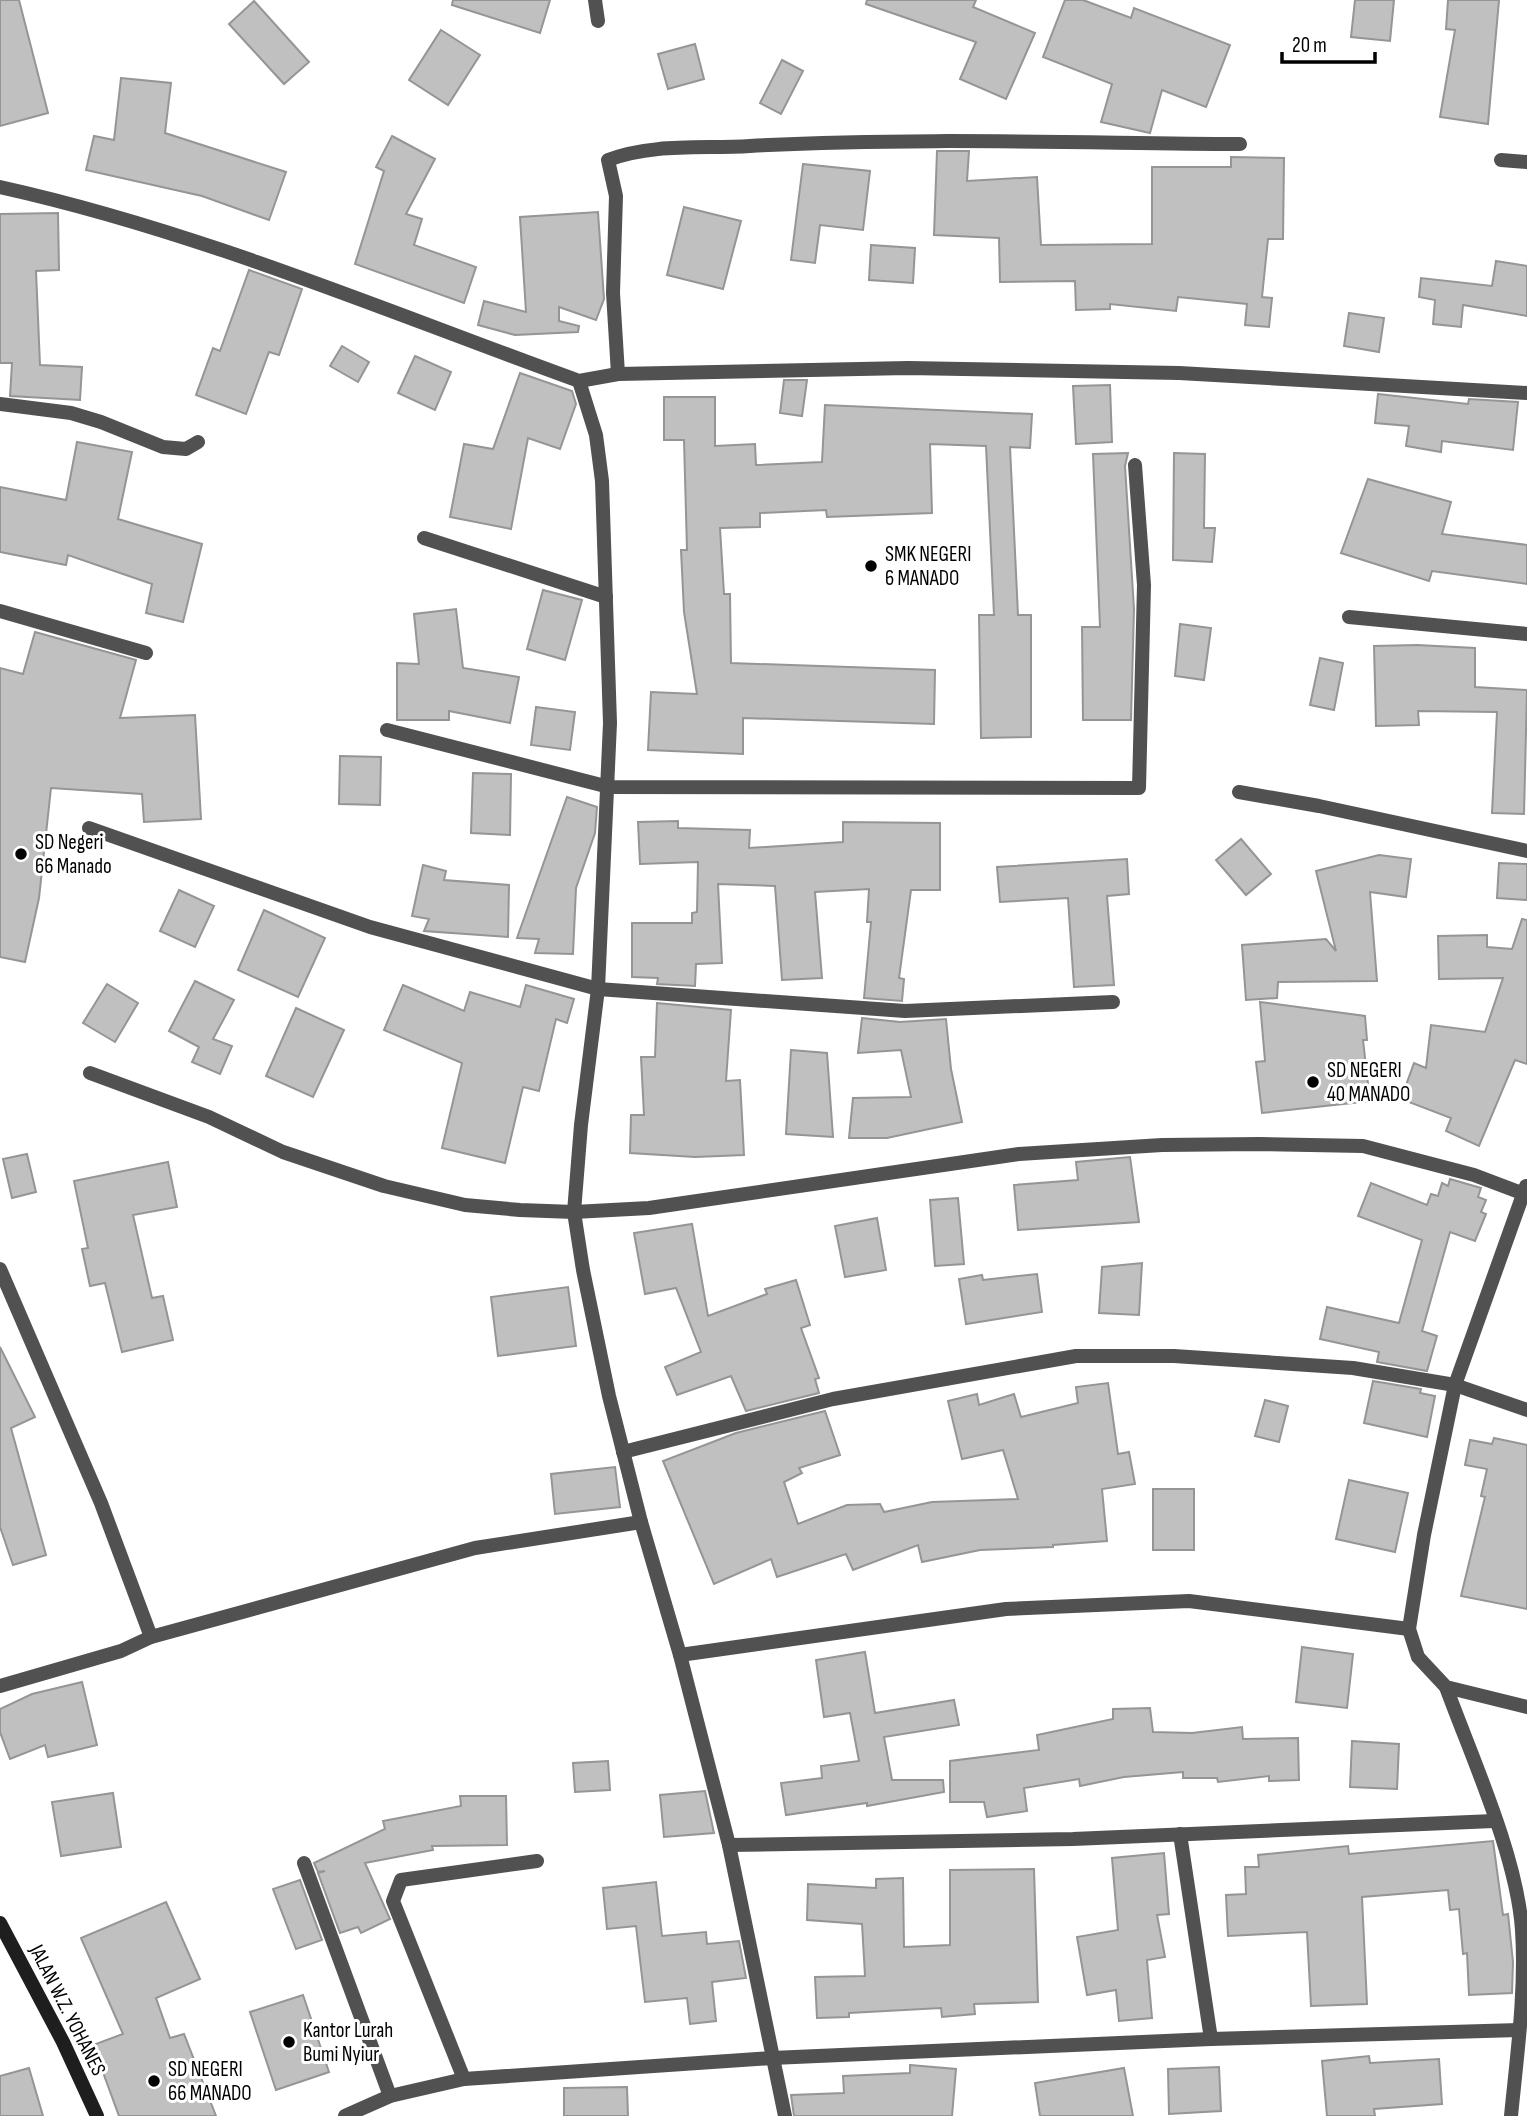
<svg xmlns="http://www.w3.org/2000/svg" width="1527" height="2116" font-family="'Sofia Sans Condensed',sans-serif">
<style>
.building{fill:#c0c0c0;stroke:#959595;stroke-width:2}
.lines{fill:none;stroke-linecap:round;stroke-linejoin:round}
.street{stroke:#515151;stroke-width:14}
.secondary{stroke:#1e1e1e;stroke-width:14}
.poi-dot{fill:#000;stroke:#fff;stroke-width:2.5}
.labels{text-anchor:middle;stroke-width:6;stroke-linejoin:round;paint-order:stroke}
.poi-label{font-size:21px;fill:#000;stroke:#fff;text-anchor:start}
.street-label{font-size:21px;fill:#000;stroke:#fff}
</style>
<rect width="100%" height="100%" fill="#fff"/>
<g class="building">
<path d="M 0,0 L 19,0 L 48,113 L 0,126 Z"/>
<path d="M 453,0 L 550,0 L 540,33 L 452,5 Z"/>
<path d="M 867,0 L 976,0 L 973,7 L 1035,33 L 1006,99 L 960,79 L 976,42 L 866,4 Z"/>
<path d="M 1065,0 L 1083,0 L 1131,18 L 1134,8 L 1230,45 L 1206,107 L 1162,90 L 1150,133 L 1101,122 L 1112,84 L 1043,57 Z"/>
<path d="M 1355,0 L 1394,0 L 1390,41 L 1351,37 Z"/>
<path d="M 1448,0 L 1499,0 L 1488,124 L 1440,117 L 1455,30 L 1446,29 Z"/>
<path d="M 254,1 L 309,62 L 284,84 L 229,24 Z"/>
<path d="M 441,30 L 480,55 L 448,105 L 409,80 Z"/>
<path d="M 695,44 L 704,79 L 668,89 L 658,54 Z"/>
<path d="M 782,60 L 803,71 L 781,114 L 760,103 Z"/>
<path d="M 121,78 L 171,83 L 165,133 L 286,172 L 269,220 L 202,196 L 86,170 L 94,136 L 114,140 Z"/>
<path d="M 392,136 L 435,159 L 406,214 L 422,219 L 414,245 L 476,267 L 464,303 L 355,264 L 384,171 L 376,167 Z"/>
<path d="M 937,151 L 969,151 L 967,181 L 1037,177 L 1041,245 L 1152,244 L 1152,167 L 1231,167 L 1231,157 L 1284,158 L 1283,239 L 1268,239 L 1262,297 L 1272,298 L 1269,327 L 1245,325 L 1247,304 L 1178,297 L 1176,311 L 1110,304 L 1110,309 L 1076,310 L 1075,281 L 1000,282 L 999,238 L 934,235 Z"/>
<path d="M 803,164 L 870,171 L 863,230 L 820,225 L 815,263 L 791,260 Z"/>
<path d="M 684,207 L 741,221 L 723,289 L 667,275 Z"/>
<path d="M 598,212 L 604,299 L 596,320 L 559,307 L 559,321 L 579,326 L 578,332 L 515,335 L 478,325 L 484,301 L 526,312 L 520,217 Z"/>
<path d="M 58,213 L 59,270 L 36,271 L 40,365 L 82,367 L 80,400 L 10,396 L 12,363 L 0,363 L 0,214 Z"/>
<path d="M 871,245 L 915,248 L 913,283 L 869,280 Z"/>
<path d="M 1496,261 L 1527,266 L 1527,316 L 1463,305 L 1461,327 L 1433,324 L 1435,300 L 1419,297 L 1421,278 L 1492,286 Z"/>
<path d="M 249,270 L 302,289 L 279,355 L 269,352 L 246,414 L 196,395 L 213,348 L 220,351 Z"/>
<path d="M 1349,313 L 1384,318 L 1379,352 L 1344,346 Z"/>
<path d="M 342,346 L 369,362 L 358,382 L 330,366 Z"/>
<path d="M 415,356 L 451,372 L 435,410 L 398,393 Z"/>
<path d="M 520,373 L 572,391 L 576,404 L 560,449 L 528,438 L 511,529 L 450,517 L 464,444 L 493,449 Z"/>
<path d="M 784,380 L 807,380 L 802,416 L 780,413 Z"/>
<path d="M 1110,385 L 1112,442 L 1076,444 L 1073,386 Z"/>
<path d="M 1378,394 L 1468,404 L 1469,399 L 1518,402 L 1513,450 L 1442,441 L 1441,452 L 1406,446 L 1409,426 L 1375,423 Z"/>
<path d="M 664,397 L 715,397 L 715,446 L 755,444 L 756,465 L 822,462 L 825,405 L 1032,414 L 1030,448 L 1010,447 L 1018,615 L 1031,615 L 1031,737 L 981,738 L 979,615 L 994,615 L 986,446 L 930,444 L 932,513 L 827,517 L 826,510 L 760,513 L 760,527 L 720,528 L 724,594 L 730,594 L 731,663 L 935,670 L 934,724 L 743,718 L 743,754 L 648,750 L 651,692 L 697,694 L 684,612 L 681,550 L 687,550 L 684,440 L 664,440 Z"/>
<path d="M 77,442 L 132,452 L 118,519 L 202,544 L 183,622 L 146,613 L 152,584 L 68,555 L 66,565 L 0,552 L 0,487 L 66,500 Z"/>
<path d="M 1128,453 L 1125,466 L 1134,609 L 1131,720 L 1083,720 L 1082,627 L 1100,627 L 1093,454 Z"/>
<path d="M 1174,453 L 1205,454 L 1204,528 L 1215,528 L 1212,562 L 1173,560 Z"/>
<path d="M 1368,479 L 1451,502 L 1442,534 L 1527,545 L 1527,584 L 1432,571 L 1429,581 L 1341,553 Z"/>
<path d="M 543,590 L 582,600 L 565,660 L 527,649 Z"/>
<path d="M 456,609 L 463,668 L 519,677 L 510,723 L 449,711 L 449,720 L 397,720 L 397,663 L 419,664 L 414,614 Z"/>
<path d="M 1180,624 L 1211,628 L 1204,680 L 1175,676 Z"/>
<path d="M 35,632 L 136,660 L 120,718 L 195,715 L 201,819 L 144,822 L 142,794 L 51,788 L 39,898 L 25,962 L 0,957 L 0,668 L 23,674 Z"/>
<path d="M 1417,645 L 1475,648 L 1475,687 L 1527,690 L 1524,814 L 1492,813 L 1497,712 L 1418,711 L 1419,725 L 1376,726 L 1374,646 Z"/>
<path d="M 1320,658 L 1343,663 L 1334,710 L 1310,705 Z"/>
<path d="M 536,707 L 575,712 L 570,750 L 531,745 Z"/>
<path d="M 340,756 L 381,757 L 380,805 L 339,804 Z"/>
<path d="M 473,773 L 511,774 L 510,835 L 471,833 Z"/>
<path d="M 567,797 L 597,807 L 595,833 L 576,888 L 573,954 L 535,953 L 539,939 L 517,938 Z"/>
<path d="M 678,821 L 678,828 L 750,830 L 749,848 L 843,842 L 843,822 L 940,823 L 940,890 L 911,890 L 899,978 L 904,979 L 902,1001 L 864,998 L 871,922 L 867,922 L 869,889 L 815,892 L 822,978 L 782,980 L 775,886 L 718,884 L 722,963 L 696,964 L 695,986 L 657,984 L 658,978 L 632,977 L 632,923 L 692,923 L 692,913 L 697,912 L 698,862 L 640,864 L 638,822 Z"/>
<path d="M 1241,839 L 1271,874 L 1246,895 L 1216,860 Z"/>
<path d="M 1379,855 L 1411,859 L 1406,897 L 1370,892 L 1377,981 L 1278,982 L 1277,998 L 1246,1000 L 1242,945 L 1326,939 L 1336,951 L 1316,871 Z"/>
<path d="M 1127,859 L 1129,894 L 1107,896 L 1114,985 L 1074,987 L 1068,898 L 1000,902 L 997,867 Z"/>
<path d="M 1499,863 L 1527,864 L 1527,900 L 1497,898 Z"/>
<path d="M 423,865 L 446,871 L 444,880 L 509,885 L 508,937 L 424,931 L 429,919 L 412,916 Z"/>
<path d="M 179,890 L 214,906 L 195,947 L 160,931 Z"/>
<path d="M 264,910 L 325,938 L 298,997 L 238,970 Z"/>
<path d="M 1522,919 L 1527,920 L 1527,1064 L 1515,1060 L 1479,1146 L 1446,1131 L 1451,1118 L 1401,1099 L 1414,1063 L 1426,1068 L 1431,1025 L 1485,1032 L 1503,978 L 1439,979 L 1438,936 L 1487,935 L 1487,947 L 1512,949 Z"/>
<path d="M 195,981 L 234,1000 L 213,1039 L 232,1046 L 220,1074 L 192,1062 L 199,1047 L 169,1031 Z"/>
<path d="M 107,984 L 138,1003 L 115,1042 L 83,1023 Z"/>
<path d="M 403,985 L 464,1011 L 470,992 L 520,1007 L 526,985 L 574,999 L 567,1023 L 556,1019 L 539,1091 L 523,1087 L 505,1163 L 442,1148 L 462,1063 L 384,1030 Z"/>
<path d="M 1260,1002 L 1365,1016 L 1367,1040 L 1363,1040 L 1370,1101 L 1262,1113 L 1256,1062 L 1265,1061 Z"/>
<path d="M 657,1003 L 731,1010 L 726,1081 L 740,1080 L 744,1155 L 695,1157 L 630,1153 L 631,1115 L 644,1115 L 641,1057 L 655,1057 Z"/>
<path d="M 296,1008 L 344,1030 L 313,1097 L 266,1076 Z"/>
<path d="M 862,1018 L 900,1022 L 946,1019 L 951,1069 L 962,1122 L 887,1138 L 849,1138 L 853,1098 L 911,1097 L 901,1050 L 858,1053 Z"/>
<path d="M 791,1050 L 827,1053 L 833,1137 L 786,1134 Z"/>
<path d="M 27,1154 L 36,1192 L 12,1198 L 3,1159 Z"/>
<path d="M 1130,1157 L 1139,1222 L 1018,1230 L 1014,1185 L 1078,1180 L 1076,1162 Z"/>
<path d="M 168,1162 L 177,1207 L 133,1215 L 152,1298 L 163,1296 L 173,1340 L 122,1352 L 105,1283 L 90,1286 L 82,1249 L 88,1248 L 74,1181 Z"/>
<path d="M 1450,1179 L 1481,1188 L 1478,1197 L 1486,1200 L 1481,1212 L 1486,1214 L 1475,1241 L 1450,1232 L 1422,1331 L 1437,1336 L 1427,1371 L 1377,1362 L 1379,1352 L 1320,1339 L 1327,1307 L 1399,1323 L 1422,1240 L 1358,1216 L 1371,1183 L 1427,1205 L 1431,1194 L 1438,1196 L 1442,1183 L 1448,1186 Z"/>
<path d="M 958,1198 L 964,1264 L 935,1266 L 930,1200 Z"/>
<path d="M 877,1218 L 886,1270 L 845,1277 L 835,1226 Z"/>
<path d="M 692,1224 L 708,1316 L 767,1294 L 765,1289 L 796,1280 L 810,1325 L 801,1328 L 819,1378 L 815,1379 L 819,1393 L 746,1411 L 731,1376 L 677,1395 L 665,1367 L 701,1352 L 676,1288 L 645,1294 L 634,1233 Z"/>
<path d="M 1142,1263 L 1139,1315 L 1099,1313 L 1102,1267 Z"/>
<path d="M 1037,1274 L 1042,1312 L 966,1324 L 959,1279 L 982,1275 L 983,1280 Z"/>
<path d="M 568,1287 L 576,1346 L 498,1356 L 491,1297 Z"/>
<path d="M 0,1347 L 35,1417 L 11,1428 L 46,1555 L 13,1565 L 0,1527 Z"/>
<path d="M 1373,1381 L 1421,1389 L 1420,1393 L 1435,1396 L 1427,1437 L 1364,1423 Z"/>
<path d="M 1108,1383 L 1118,1454 L 1129,1452 L 1135,1484 L 1102,1489 L 1107,1541 L 1053,1545 L 1053,1547 L 980,1550 L 922,1562 L 918,1545 L 853,1570 L 846,1554 L 777,1577 L 771,1559 L 714,1584 L 663,1461 L 736,1433 L 825,1411 L 840,1455 L 799,1468 L 802,1473 L 784,1482 L 798,1524 L 847,1505 L 880,1504 L 884,1512 L 932,1502 L 1018,1499 L 1003,1450 L 962,1459 L 948,1401 L 977,1394 L 979,1405 L 1014,1394 L 1021,1417 L 1078,1403 L 1076,1387 Z"/>
<path d="M 1265,1400 L 1288,1406 L 1279,1442 L 1255,1436 Z"/>
<path d="M 1494,1438 L 1527,1445 L 1527,1609 L 1461,1596 L 1485,1497 L 1481,1496 L 1487,1469 L 1465,1465 L 1470,1440 L 1492,1444 Z"/>
<path d="M 615,1467 L 620,1507 L 555,1514 L 551,1474 Z"/>
<path d="M 1349,1480 L 1408,1493 L 1395,1552 L 1336,1539 Z"/>
<rect x="1153" y="1489" width="41" height="61"/>
<path d="M 1302,1647 L 1353,1654 L 1347,1708 L 1296,1702 Z"/>
<path d="M 865,1652 L 875,1713 L 954,1700 L 959,1725 L 884,1737 L 892,1780 L 943,1780 L 944,1792 L 867,1806 L 867,1803 L 786,1815 L 781,1783 L 822,1778 L 821,1766 L 859,1761 L 850,1713 L 824,1717 L 816,1660 Z"/>
<path d="M 82,1682 L 97,1745 L 48,1757 L 45,1745 L 10,1759 L 0,1732 L 0,1709 L 32,1694 Z"/>
<path d="M 1150,1708 L 1153,1732 L 1192,1733 L 1242,1727 L 1243,1739 L 1298,1738 L 1299,1780 L 1269,1781 L 1269,1776 L 1218,1782 L 1217,1778 L 1183,1778 L 1183,1772 L 1124,1777 L 1080,1786 L 1079,1779 L 1024,1788 L 1027,1811 L 987,1817 L 984,1802 L 950,1802 L 950,1761 L 1039,1750 L 1037,1735 L 1113,1719 L 1113,1709 Z"/>
<path d="M 1352,1741 L 1399,1744 L 1397,1789 L 1350,1787 Z"/>
<path d="M 608,1761 L 610,1790 L 575,1792 L 573,1763 Z"/>
<path d="M 705,1791 L 714,1833 L 664,1837 L 660,1795 Z"/>
<path d="M 113,1793 L 121,1847 L 61,1856 L 52,1802 Z"/>
<path d="M 460,1796 L 506,1796 L 507,1845 L 432,1846 L 433,1850 L 365,1863 L 390,1919 L 361,1933 L 358,1927 L 340,1933 L 318,1873 L 325,1871 L 318,1872 L 314,1863 L 385,1829 L 383,1821 L 461,1806 Z"/>
<path d="M 1493,1841 L 1503,1915 L 1508,1914 L 1513,1962 L 1512,1993 L 1469,1995 L 1467,1953 L 1463,1954 L 1459,1909 L 1450,1910 L 1448,1890 L 1362,1897 L 1367,2004 L 1311,2006 L 1307,1932 L 1228,1936 L 1226,1895 L 1246,1894 L 1245,1867 L 1259,1867 L 1258,1855 L 1348,1846 L 1349,1854 Z"/>
<path d="M 1164,1853 L 1169,1914 L 1157,1915 L 1165,1957 L 1147,1960 L 1152,2018 L 1119,2021 L 1116,1990 L 1087,1995 L 1077,1937 L 1118,1930 L 1112,1858 Z"/>
<path d="M 1034,1869 L 1038,2002 L 974,2004 L 975,2014 L 942,2017 L 941,2008 L 849,2013 L 849,2017 L 817,2018 L 815,1977 L 865,1976 L 862,1924 L 807,1920 L 808,1884 L 876,1888 L 876,1879 L 903,1878 L 904,1947 L 950,1945 L 950,1870 Z"/>
<path d="M 300,1880 L 322,1940 L 296,1949 L 273,1889 Z"/>
<path d="M 656,1882 L 662,1936 L 706,1932 L 707,1944 L 739,1941 L 746,1978 L 712,1982 L 716,2021 L 690,2024 L 687,1998 L 645,2002 L 636,1926 L 607,1929 L 603,1888 Z"/>
<path d="M 166,1902 L 200,1979 L 156,1998 L 170,2038 L 184,2034 L 216,2116 L 119,2116 L 93,2045 L 123,2034 L 81,1938 Z"/>
<path d="M 303,1995 L 329,2072 L 276,2090 L 250,2012 Z"/>
<path d="M 1369,2056 L 1370,2063 L 1439,2059 L 1442,2104 L 1374,2109 L 1375,2116 L 1327,2116 L 1322,2061 Z"/>
<path d="M 910,2065 L 956,2069 L 952,2116 L 794,2116 L 791,2095 L 844,2093 L 843,2076 L 910,2073 Z"/>
<path d="M 1219,2067 L 1221,2111 L 1169,2114 L 1168,2069 Z"/>
<path d="M 29,2068 L 43,2116 L 0,2116 L 0,2076 Z"/>
<path d="M 1124,2068 L 1133,2116 L 1040,2116 L 1035,2083 Z"/>
<path d="M 627,2087 L 628,2116 L 564,2116 L 564,2088 Z"/>
</g>
<g class="lines">
<g class="street">
<path d="M 595,0 L 598,21"/>
<path d="M 1501,160 L 1527,162"/>
<path d="M 0,187 C 199,231 388,312 579,381 L 618,374 L 908,368 L 1179,373 L 1527,393"/>
<path d="M 618,374 L 613,293 L 616,196 L 608,160 C 653,143 702,149 750,146 C 913,137 1077,143 1240,144"/>
<path d="M 579,381 L 596,435 L 602,481 L 610,723 L 598,989 L 581,1125 L 574,1212 L 583,1270 L 609,1396 L 641,1522 L 680,1655 L 1006,1609 L 1189,1601 L 1409,1629"/>
<path d="M 0,404 L 71,413 L 101,422 L 163,447 L 186,449 L 198,442"/>
<path d="M 424,538 L 606,597"/>
<path d="M 0,611 L 146,653"/>
<path d="M 1349,617 L 1527,634"/>
<path d="M 387,730 L 609,787 L 1139,788 L 1144,585 L 1135,465"/>
<path d="M 1239,792 L 1319,806 L 1527,851"/>
<path d="M 89,828 L 370,927 L 598,989 L 905,1011 L 1113,1002"/>
<path d="M 90,1073 L 209,1117 L 283,1152 L 384,1186 L 465,1205 L 520,1210 L 574,1212 L 649,1208 L 1019,1154 L 1162,1145 L 1260,1144 L 1363,1146 L 1474,1175 L 1527,1195"/>
<path d="M 1526,1186 L 1455,1385 L 1424,1535 L 1409,1629 L 1418,1657 L 1446,1687 L 1527,1707"/>
<path d="M 0,1269 L 101,1503 L 151,1637"/>
<path d="M 623,1452 L 833,1399 L 1076,1356 L 1174,1356 L 1353,1368 L 1455,1385 L 1527,1410"/>
<path d="M 680,1655 L 729,1845 L 1073,1839 L 1494,1821"/>
<path d="M 0,1686 L 121,1651 L 151,1637 L 475,1548 L 641,1522"/>
<path d="M 1446,1687 C 1472,1758 1517,1856 1522,1930 C 1526,1991 1517,2055 1511,2116"/>
<path d="M 1180,1834 L 1211,2039 L 1519,2030"/>
<path d="M 729,1845 L 785,2116"/>
<path d="M 304,1863 L 390,2096"/>
<path d="M 464,2079 L 393,1901 L 401,1880 L 537,1861"/>
<path d="M 345,2116 L 390,2096 L 464,2079 L 772,2058 L 1211,2039"/>
</g>
<path class="secondary" d="M 0,1923 L 63,2042 L 97,2116"/>
</g>
<g class="poi-dot">
<circle cx="871" cy="566" r="7"/>
<circle cx="21" cy="854" r="7"/>
<circle cx="1313" cy="1082" r="7"/>
<circle cx="289" cy="2042" r="7"/>
<circle cx="154" cy="2081" r="7"/>
</g>
<g class="labels">
<g class="poi-label">
<text x="885" y="561">SMK NEGERI<tspan x="885" dy="24">6 MANADO</tspan></text>
<text x="35" y="849">SD Negeri<tspan x="35" dy="24">66 Manado</tspan></text>
<text x="1327" y="1077">SD NEGERI<tspan x="1327" dy="24">40 MANADO</tspan></text>
<text x="303" y="2037">Kantor Lurah<tspan x="303" dy="24">Bumi Nyiur</tspan></text>
<text x="168" y="2076">SD NEGERI<tspan x="168" dy="24">66 MANADO</tspan></text>
</g>
<g class="street-label">
<text transform="translate(68 2010) rotate(63)" y="7">JALAN W.Z. YOHANES</text>
</g>
</g>
<path d="M1282 52v10h93v-10" fill="none" stroke="#000000" stroke-width="3.5"/>
<text x="1292" y="52" font-size="21" fill="#000000" stroke="#ffffff" stroke-width="5" paint-order="stroke">20 m</text>
</svg>
